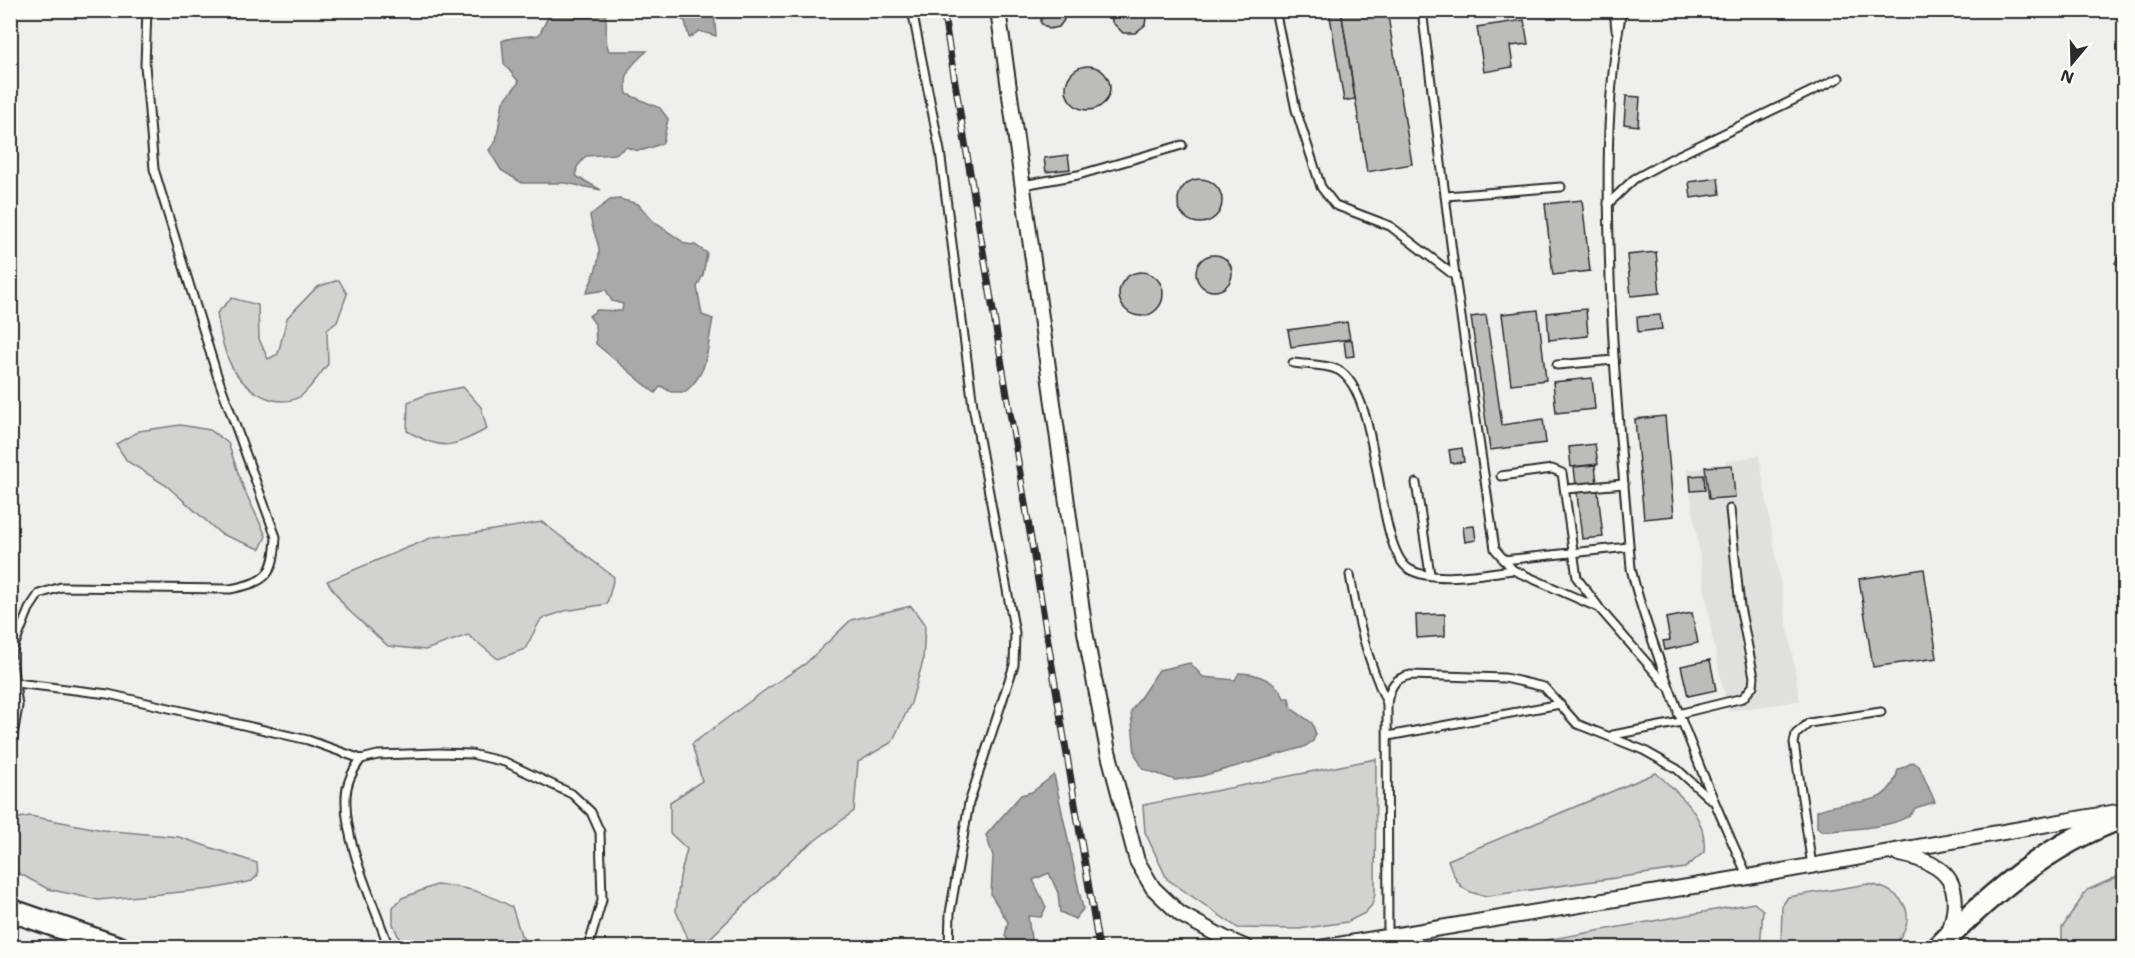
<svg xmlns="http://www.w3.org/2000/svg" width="2135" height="958" font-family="'Shantell Sans',sans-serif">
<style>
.built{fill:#e1e0dc}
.green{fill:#d3d2cf;stroke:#7f7e7d;stroke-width:1.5}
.water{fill:#aaa9a7;stroke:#777775;stroke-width:1.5}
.building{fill:#bdbcb8;stroke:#2b2b2b;stroke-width:1.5}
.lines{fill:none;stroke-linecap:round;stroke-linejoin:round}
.lane-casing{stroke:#2b2b2b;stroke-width:11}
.street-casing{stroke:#2b2b2b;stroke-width:18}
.primary-casing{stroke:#2b2b2b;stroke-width:26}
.lane{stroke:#fdfcf7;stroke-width:7}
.street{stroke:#fdfcf7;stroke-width:14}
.primary{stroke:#fdfcf7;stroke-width:21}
.rail-casing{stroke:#2b2b2b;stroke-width:7}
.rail{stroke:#fdfcf7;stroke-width:4.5;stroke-dasharray:14;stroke-linecap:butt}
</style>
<rect width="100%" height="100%" fill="#f0efeb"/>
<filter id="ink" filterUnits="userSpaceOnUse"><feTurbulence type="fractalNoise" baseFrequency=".0167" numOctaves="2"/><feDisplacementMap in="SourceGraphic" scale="12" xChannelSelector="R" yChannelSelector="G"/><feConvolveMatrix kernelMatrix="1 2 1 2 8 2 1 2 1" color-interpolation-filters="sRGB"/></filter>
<g filter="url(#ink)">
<path class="built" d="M 1759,455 L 1800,701 L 1728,711 L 1712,637 L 1687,470 L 1725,465 L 1725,462 Z"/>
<g class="green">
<path d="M 339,280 L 347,294 L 337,322 L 327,330 L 328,364 C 320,374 311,388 301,396 C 292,402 279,402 270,399 C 231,385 222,350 217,313 L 232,298 L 258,305 L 259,339 L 268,359 L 278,354 L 287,318 L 317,287 Z"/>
<path d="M 463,387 L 481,407 L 487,429 C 450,448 444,451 407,431 L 408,402 L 428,394 Z"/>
<path d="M 180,425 L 210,430 L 228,443 L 243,487 L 266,536 L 260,549 L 221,534 L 167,486 L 127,461 L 116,444 L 139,431 Z"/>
<path d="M 542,522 L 614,577 L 607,604 L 565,611 L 541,619 L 525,649 L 498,659 L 468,635 L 425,650 L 388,646 L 346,608 L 327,581 L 433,537 L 475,533 Z"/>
<path d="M 911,606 L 925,625 L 923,661 L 911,703 L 892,742 L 858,762 L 854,811 L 797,854 L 709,939 L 688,939 L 676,911 L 680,877 L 687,849 L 670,833 L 670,802 L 702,781 L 692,744 L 768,688 L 805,664 L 851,620 Z"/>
<path d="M 1376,759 L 1375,894 L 1372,905 L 1365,913 L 1347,922 L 1299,929 L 1238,928 L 1167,879 L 1145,832 L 1143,805 Z"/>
<path d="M 1656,773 C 1680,795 1708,816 1704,852 L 1685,868 L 1488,896 C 1461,893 1456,884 1448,860 Z"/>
<path d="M 30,816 L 103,830 L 179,837 L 257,863 L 258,875 L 252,881 L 212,889 L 98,900 L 48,889 L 11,869 L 11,827 L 14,819 Z"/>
<path d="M 2124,874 L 2124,947 L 2062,947 L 2062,928 L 2087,890 Z"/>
<path d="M 1868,884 C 1906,890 1921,918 1892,947 L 1781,947 L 1782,906 L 1788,897 Z"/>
<path d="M 436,885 C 465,886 487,893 512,907 L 521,935 L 529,947 L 403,947 L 393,924 L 393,907 L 402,898 Z"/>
<path d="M 1754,903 L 1763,910 L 1760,947 L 1507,947 Z"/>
</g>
<g class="water">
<path d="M 551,11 L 604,11 C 610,24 602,36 609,51 L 647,51 C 631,65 623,72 627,94 L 660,108 L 668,119 L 663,143 C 650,147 640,155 627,147 L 615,154 L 586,156 L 577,167 L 576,176 L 601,190 L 566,183 L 522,183 L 501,170 L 489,150 L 496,141 L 503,102 L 519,82 L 504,64 L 502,41 C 514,36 527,37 539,35 Z"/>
<path d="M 669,11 L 714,11 L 716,36 L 699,31 L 689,38 L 685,21 L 674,16 Z"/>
<path d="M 619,199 L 638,204 L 653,221 L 686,244 L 695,245 L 707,253 L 703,275 L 697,287 L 702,315 L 713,319 C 706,348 711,370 685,392 L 671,392 L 661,386 L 655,393 L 596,344 L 595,324 L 589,316 L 597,310 L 622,311 L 623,304 L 612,301 L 606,290 L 586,293 C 592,280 600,263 599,249 C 597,237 591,227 590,215 L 610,200 Z"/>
<path d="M 1190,663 L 1203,677 L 1235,680 L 1239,673 C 1257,673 1277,681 1284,698 L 1289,698 L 1291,708 L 1312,723 L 1316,734 L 1313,741 L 1304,747 L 1202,776 L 1175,780 L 1143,769 L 1135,754 L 1131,711 L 1159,670 Z"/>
<path d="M 1913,762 L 1919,766 L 1935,802 L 1915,808 C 1908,828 1849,829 1829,831 L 1821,831 L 1817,827 L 1817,811 C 1851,795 1887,814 1898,770 Z"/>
<path d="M 1054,775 L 1083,909 L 1075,919 L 1060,912 L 1058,893 L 1049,873 L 1033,880 L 1046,907 L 1041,917 L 1028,916 L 1032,947 L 1013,947 L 1005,936 L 1008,922 L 991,895 L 993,856 L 986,835 L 1021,795 L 1032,792 Z"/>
</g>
<g class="building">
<path d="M 1063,10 L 1064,20 L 1059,27 L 1049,29 L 1041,23 L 1041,10 Z"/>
<path d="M 1147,10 L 1145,25 L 1135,33 L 1123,33 L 1112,22 L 1111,10 Z"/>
<path d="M 1329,10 L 1341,10 L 1355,99 L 1344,101 Z"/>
<path d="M 1341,10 L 1387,10 L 1412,164 L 1367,172 Z"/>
<path d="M 1496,10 L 1528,10 L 1528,11 L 1497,15 Z"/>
<path d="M 1524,20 L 1528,44 L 1510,46 L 1513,67 L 1484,72 L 1477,27 Z"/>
<circle cx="1088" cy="88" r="22"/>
<path d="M 1626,96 L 1640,97 L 1638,126 L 1624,124 Z"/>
<path d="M 1068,155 L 1070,169 L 1046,172 L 1044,158 Z"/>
<path d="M 1718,178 L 1720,194 L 1691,198 L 1689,182 Z"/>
<circle cx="1200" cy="201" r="22"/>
<path d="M 1582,200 L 1590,271 L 1553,275 L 1545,204 Z"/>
<path d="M 2124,246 L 2124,269 L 2115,263 Z"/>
<path d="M 1656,252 L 1660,293 L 1631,296 L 1627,255 Z"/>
<circle cx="1214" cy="273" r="18"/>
<circle cx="1141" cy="294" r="22"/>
<path d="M 1586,309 L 1588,336 L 1549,340 L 1547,313 Z"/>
<path d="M 1538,310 L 1546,380 L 1511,384 L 1502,314 Z"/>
<path d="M 1486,315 L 1502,425 L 1543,419 L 1546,443 L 1490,450 L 1471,317 Z"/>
<path d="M 1660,315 L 1662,329 L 1638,332 L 1637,317 Z"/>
<path d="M 1347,322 L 1350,339 L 1291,347 L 1288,330 Z"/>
<path d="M 1352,340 L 1354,356 L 1346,357 L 1344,341 Z"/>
<path d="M 1592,378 L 1595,409 L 1556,413 L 1553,382 Z"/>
<path d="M 1665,416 L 1674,516 L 1644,519 L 1635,419 Z"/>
<path d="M 1595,444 L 1598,464 L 1571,467 L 1569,447 Z"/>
<path d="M 1462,448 L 1464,462 L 1451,463 L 1449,450 Z"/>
<path d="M 1595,465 L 1603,537 L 1582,539 L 1574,467 Z"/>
<path d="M 1732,465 L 1735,497 L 1709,499 L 1705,467 Z"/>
<path d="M 1704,475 L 1705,490 L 1691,491 L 1690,476 Z"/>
<path d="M 1474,526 L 1476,540 L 1465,542 L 1463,527 Z"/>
<path d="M 1924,569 L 1937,658 L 1873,667 L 1859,579 Z"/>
<path d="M 1692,613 L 1698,643 L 1665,650 L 1663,641 L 1670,640 L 1666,618 Z"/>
<path d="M 1445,614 L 1445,636 L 1417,638 L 1416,615 Z"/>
<path d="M 1710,660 L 1716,690 L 1688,696 L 1681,666 Z"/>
</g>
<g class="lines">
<g class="lane-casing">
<g id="lane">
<path d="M 912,10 L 940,151 L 973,406 L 1015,633 L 1014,665 L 969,803 L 950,913 L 949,948"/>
<path d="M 1275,10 L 1296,110 L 1321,187 L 1335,205 L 1390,226 L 1455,276"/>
<path d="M 1422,10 L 1455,276 L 1495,549 L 1513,570 L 1599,608 L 1666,685"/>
<path d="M 1614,10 L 1616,30"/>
<path d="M 1622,10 C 1607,88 1607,163 1609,241 C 1611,351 1622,459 1631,568 C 1638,601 1650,633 1661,665 C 1687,738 1716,808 1748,877"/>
<path d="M 1023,185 L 1078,175 L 1182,145"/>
<path d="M 1446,196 L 1561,187"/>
<path d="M 1608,204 L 1634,179 L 1669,160 L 1839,78"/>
<path d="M 1293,363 C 1307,365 1325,364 1338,370 C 1382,394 1374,547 1409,569 C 1433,584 1486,573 1513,570"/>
<path d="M 1557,365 L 1614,360"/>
<path d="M 1501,476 L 1552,469 L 1562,473 L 1577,578 L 1598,606"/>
<path d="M 1416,483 L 1430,574"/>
<path d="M 1566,489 L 1624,484"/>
<path d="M 1503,560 L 1629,547"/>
<path d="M 1350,575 C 1358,622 1367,659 1387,703"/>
<path d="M 16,683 L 108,694 L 308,740 L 361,759 L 378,755 L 439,753 L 471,754 L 505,762 L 572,794 L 591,812 L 600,832 L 602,900 L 588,948"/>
<path d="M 1678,714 L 1743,698 L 1753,686 L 1754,677 L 1740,607 L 1730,509"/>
<path d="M 1613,735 L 1681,722"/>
<path d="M 1388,736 L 1560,704"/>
<path d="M 10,754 L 18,706 L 11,654 L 29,609 L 39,594 L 61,587 L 230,589 C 267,582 274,575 276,537 L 217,375 L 154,169 L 145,65 L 147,10"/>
<path d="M 361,759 C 353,770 346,783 346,797 C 344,844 374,903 389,948"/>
<path d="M 1812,866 L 1794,743 L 1796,734 L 1809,723 L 1881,712"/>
<path d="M 1388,936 L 1387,703 C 1390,687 1394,678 1411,675 L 1505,678 L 1544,687 L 1577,724 L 1643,750 L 1677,769 L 1711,800"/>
</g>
</g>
<g class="street-casing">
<g id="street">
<path d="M 998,10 L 1085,632 L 1108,751 L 1137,861 L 1153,888 L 1180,914 L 1224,938 L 1247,948"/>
<path d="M 1899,854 C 1948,863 1966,885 1948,935"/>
<path d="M 1320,948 L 1748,877 L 2117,812"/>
</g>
</g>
<g class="primary-casing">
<g id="primary">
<path d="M 10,910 L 120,948"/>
<path d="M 1938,948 C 1990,893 2052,842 2124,817"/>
</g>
</g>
<use href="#lane" class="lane"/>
<use href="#street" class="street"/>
<use href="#primary" class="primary"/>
<g class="rail-casing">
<path id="rail" d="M 943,10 L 1099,948"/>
</g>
<use href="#rail" class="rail"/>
</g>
</g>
<rect width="2135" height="958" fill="none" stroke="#fdfcf7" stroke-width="36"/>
<rect x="18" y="18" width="2099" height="922" fill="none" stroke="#2b2b2b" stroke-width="2" filter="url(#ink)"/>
<g transform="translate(2072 63) rotate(199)" stroke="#fdfcf7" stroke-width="4.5" paint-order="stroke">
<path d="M0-4.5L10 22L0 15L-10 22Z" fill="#2b2b2b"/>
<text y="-9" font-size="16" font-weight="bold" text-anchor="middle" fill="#2b2b2b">N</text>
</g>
</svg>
